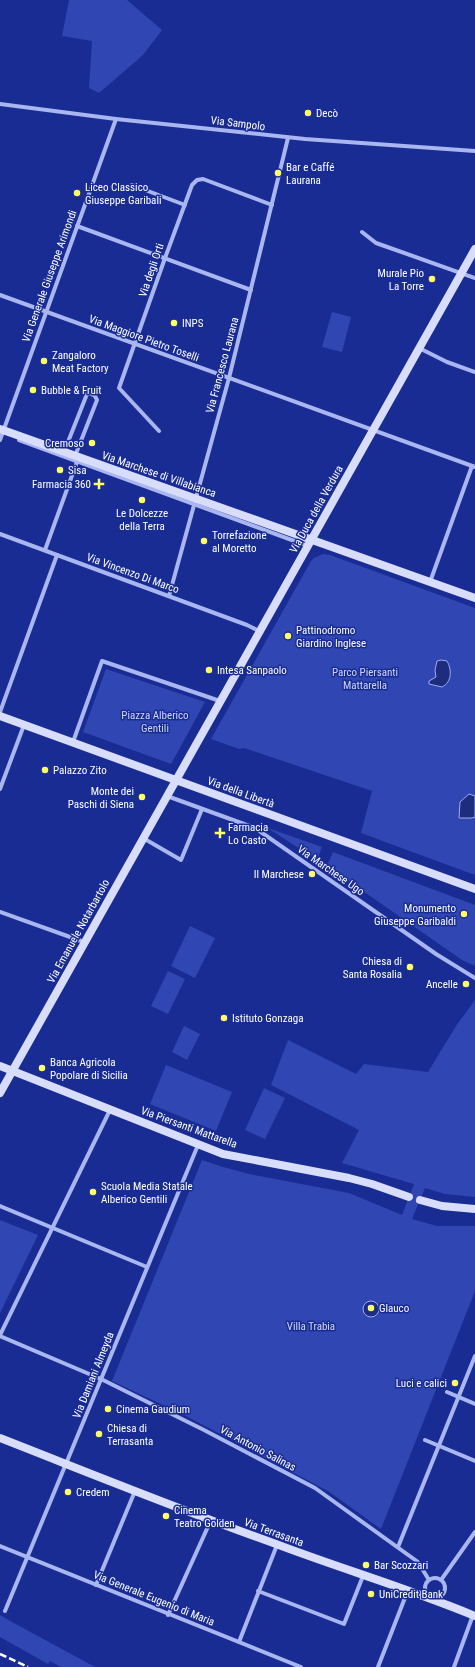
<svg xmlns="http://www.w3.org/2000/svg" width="475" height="1667" font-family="'Roboto Condensed',sans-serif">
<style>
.green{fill:#3046b3}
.water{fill:#1e2c7d;stroke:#9dadf2}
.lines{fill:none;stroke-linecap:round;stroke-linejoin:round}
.street{stroke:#aab6f0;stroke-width:4}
.secondary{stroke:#d8ddfb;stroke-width:8}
.rail{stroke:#fff;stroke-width:2.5;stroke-dasharray:7 3;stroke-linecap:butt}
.poi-dot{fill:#fffe69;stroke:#192c94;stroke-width:1.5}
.labels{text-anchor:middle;stroke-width:3;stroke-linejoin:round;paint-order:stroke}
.poi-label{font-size:11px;fill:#fff;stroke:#192c94;text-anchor:start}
.street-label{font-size:11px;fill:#fff;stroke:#192c94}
.park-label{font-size:11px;fill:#d1d8fb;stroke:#192c94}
</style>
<rect width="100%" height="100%" fill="#192c94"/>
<g class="green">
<path d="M 69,0 L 127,0 L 162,30 L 143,55 L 99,93 L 89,88 L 92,41 L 62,36 Z"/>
<path d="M 332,312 L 351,317 L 342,352 L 322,347 Z"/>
<path d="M 323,554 L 330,555 L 475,608 L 475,875 L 361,833 L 372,791 L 244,748 L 239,749 L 211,739 L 311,561 L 314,558 Z"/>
<path d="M 106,669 L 205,702 L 171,764 L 83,732 Z"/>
<path d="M 268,828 L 322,847 L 317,860 L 269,829 Z"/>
<path d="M 333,852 L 475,905 L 475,966 L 462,960 L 327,866 Z"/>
<path d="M 190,926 L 215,938 L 195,978 L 171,966 Z"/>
<path d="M 168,971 L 185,979 L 168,1014 L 151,1006 Z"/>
<path d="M 475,1000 L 475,1197 L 445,1194 L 425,1188 L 412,1219 L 437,1226 L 475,1226 L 475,1291 L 381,1529 L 328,1491 L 184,1415 L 112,1381 L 202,1160 L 223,1167 L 249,1174 L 349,1193 L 402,1215 L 414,1184 L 342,1163 L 359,1130 L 271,1085 L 288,1040 L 356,1074 L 364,1064 L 428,1072 L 456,1026 Z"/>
<path d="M 184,1026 L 200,1034 L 187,1060 L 172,1052 Z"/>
<path d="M 166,1065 L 232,1092 L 216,1131 L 150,1104 Z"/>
<path d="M 264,1088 L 285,1098 L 265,1139 L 245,1130 Z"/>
<path d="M 0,1220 L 38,1235 L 0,1313 Z"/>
<path d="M 0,1615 L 12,1622 L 95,1667 L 61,1667 L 50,1661 L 48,1664 L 0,1637 Z"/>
</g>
<g class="water">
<path d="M 441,660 L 447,661 C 452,670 452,682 442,687 L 429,684 L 429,681 L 436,677 L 435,670 L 437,661 Z"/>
<path d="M 469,794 L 475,796 L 475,817 L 472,818 L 459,818 L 460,802 Z"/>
<circle cx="371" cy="1309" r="8"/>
</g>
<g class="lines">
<g class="street">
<path d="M 0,104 L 116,119 L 305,139 L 475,151"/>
<path d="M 132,185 L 185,205"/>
<path d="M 77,226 L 251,290"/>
<path d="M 362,232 L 376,243 L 475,278"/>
<path d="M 0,295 L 475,467"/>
<path d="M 419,348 L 447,362 L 475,372"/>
<path d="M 159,431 L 119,388 L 165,258 L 192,185 L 197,180 L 203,179 L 272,205"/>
<path d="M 0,440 L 116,119"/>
<path d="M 19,440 L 308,546"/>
<path d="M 64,452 L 87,394 L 90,393 L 95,396 L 97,400 L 75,456"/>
<path d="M 0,534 L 247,625 L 259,631"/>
<path d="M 45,550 L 78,459"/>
<path d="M 430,582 L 472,466"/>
<path d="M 169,596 L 229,378 L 288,138"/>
<path d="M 0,712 L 57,555"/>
<path d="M 73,742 L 102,661 L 220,701"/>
<path d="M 0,789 L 24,725"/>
<path d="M 167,796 L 255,828 L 436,954 L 475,978"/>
<path d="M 143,838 L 181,860 L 202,809"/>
<path d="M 0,912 L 84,942"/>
<path d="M 0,1206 L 147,1267"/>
<path d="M 0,1335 L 110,1110"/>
<path d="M 0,1336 L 101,1379 L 204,1430 L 315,1488 L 418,1562 L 429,1580"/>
<path d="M 447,1392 L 475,1404"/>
<path d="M 425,1440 L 475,1461"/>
<path d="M 0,1546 L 301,1667"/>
<path d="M 398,1547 L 475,1356"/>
<circle cx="435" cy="1588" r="10"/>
<path d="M 441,1580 L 475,1532"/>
<path d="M 96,1585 L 135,1491"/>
<path d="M 258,1591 L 344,1624 L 363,1576"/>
<path d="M 5,1611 L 198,1145"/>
<path d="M 168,1615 L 211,1520"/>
<path d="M 239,1642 L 277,1545"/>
<path d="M 378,1667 L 408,1590"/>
<path d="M 454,1667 L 473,1615"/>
</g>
<g class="secondary">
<path d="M 0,429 L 475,598"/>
<path d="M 0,716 L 475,889"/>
<path d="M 0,1066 L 223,1154 L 349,1178 L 372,1184 L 409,1197"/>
<path d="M 0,1093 L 475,249"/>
<path d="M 420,1200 L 442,1206 L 475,1209"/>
<path d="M 0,1438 C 92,1474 183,1511 276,1544 C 342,1569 410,1589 475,1616"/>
</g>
<path class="rail" d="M 0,1654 L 28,1667"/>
</g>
<g class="poi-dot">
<circle cx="308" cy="113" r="4"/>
<circle cx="278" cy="173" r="4"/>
<circle cx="77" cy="193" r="4"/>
<circle cx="432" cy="279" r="4"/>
<circle cx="174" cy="323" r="4"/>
<circle cx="44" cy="361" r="4"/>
<circle cx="33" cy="390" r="4"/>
<circle cx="92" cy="443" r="4"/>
<circle cx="60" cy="470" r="4"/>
<path d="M97 478h4v4h4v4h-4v4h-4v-4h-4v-4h4z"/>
<circle cx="142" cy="500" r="4"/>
<circle cx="204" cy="541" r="4"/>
<circle cx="288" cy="636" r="4"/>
<circle cx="209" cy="670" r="4"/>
<circle cx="45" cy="770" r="4"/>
<circle cx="142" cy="797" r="4"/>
<path d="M218 827h4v4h4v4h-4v4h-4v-4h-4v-4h4z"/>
<circle cx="312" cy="874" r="4"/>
<circle cx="464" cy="914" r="4"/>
<circle cx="410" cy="967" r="4"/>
<circle cx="466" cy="984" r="4"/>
<circle cx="224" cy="1018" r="4"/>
<circle cx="42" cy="1068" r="4"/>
<circle cx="93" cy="1192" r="4"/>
<circle cx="371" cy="1308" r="4"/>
<circle cx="455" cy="1383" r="4"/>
<circle cx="108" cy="1409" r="4"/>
<circle cx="99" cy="1434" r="4"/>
<circle cx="68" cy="1492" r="4"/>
<circle cx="166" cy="1516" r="4"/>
<circle cx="366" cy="1565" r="4"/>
<circle cx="371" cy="1594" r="4"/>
</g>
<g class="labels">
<g class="poi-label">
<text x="316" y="117">Decò</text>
<text x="286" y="171">Bar e Caffé<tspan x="286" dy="13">Laurana</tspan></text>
<text x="85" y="191">Liceo Classico<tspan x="85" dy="13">Giuseppe Garibali</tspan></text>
<text x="424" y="277" text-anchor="end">Murale Pio<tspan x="424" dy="13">La Torre</tspan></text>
<text x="182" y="327">INPS</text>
<text x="52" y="359">Zangaloro<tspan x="52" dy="13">Meat Factory</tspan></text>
<text x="41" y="394">Bubble &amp; Fruit</text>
<text x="84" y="447" text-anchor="end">Cremoso</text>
<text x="68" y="474">Sisa</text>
<text x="91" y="488" text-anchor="end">Farmacia 360</text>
<text x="142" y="517" text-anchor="middle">Le Dolcezze<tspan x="142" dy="13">della Terra</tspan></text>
<text x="212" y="539">Torrefazione<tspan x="212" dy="13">al Moretto</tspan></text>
<text x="296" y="634">Pattinodromo<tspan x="296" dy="13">Giardino Inglese</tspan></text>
<text x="217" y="674">Intesa Sanpaolo</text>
<text x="53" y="774">Palazzo Zito</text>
<text x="134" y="795" text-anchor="end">Monte dei<tspan x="134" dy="13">Paschi di Siena</tspan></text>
<text x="228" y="831">Farmacia<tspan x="228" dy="13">Lo Casto</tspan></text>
<text x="304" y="878" text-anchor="end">Il Marchese</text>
<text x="456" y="912" text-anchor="end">Monumento<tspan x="456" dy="13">Giuseppe Garibaldi</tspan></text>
<text x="402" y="965" text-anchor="end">Chiesa di<tspan x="402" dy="13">Santa Rosalia</tspan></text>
<text x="458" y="988" text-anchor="end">Ancelle</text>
<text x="232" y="1022">Istituto Gonzaga</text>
<text x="50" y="1066">Banca Agricola<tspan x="50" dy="13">Popolare di Sicilia</tspan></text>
<text x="101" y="1190">Scuola Media Statale<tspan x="101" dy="13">Alberico Gentili</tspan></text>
<text x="379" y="1312">Glauco</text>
<text x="447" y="1387" text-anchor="end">Luci e calici</text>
<text x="116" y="1413">Cinema Gaudium</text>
<text x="107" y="1432">Chiesa di<tspan x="107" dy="13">Terrasanta</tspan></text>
<text x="76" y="1496">Credem</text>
<text x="174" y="1514">Cinema<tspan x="174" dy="13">Teatro Golden</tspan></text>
<text x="374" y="1569">Bar Scozzari</text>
<text x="379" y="1598">UniCredit Bank</text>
</g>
<g class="street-label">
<text transform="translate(238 123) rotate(7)" y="4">Via Sampolo</text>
<text transform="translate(151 270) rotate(-71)" y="4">Via degli Orti</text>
<text transform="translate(49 276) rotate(-70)" y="4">Via Generale Giuseppe Arimondi</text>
<text transform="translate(144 338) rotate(20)" y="4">Via Maggiore Pietro Toselli</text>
<text transform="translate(222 365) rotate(-75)" y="4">Via Francesco Laurana</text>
<text transform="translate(159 474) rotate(19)" y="4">Via Marchese di Villabianca</text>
<text transform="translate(316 509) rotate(-61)" y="4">Via Duca della Verdura</text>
<text transform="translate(133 573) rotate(20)" y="4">Via Vincenzo Di Marco</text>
<text transform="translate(241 792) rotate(20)" y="4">Via della Libertà</text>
<text transform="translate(331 870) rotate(35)" y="4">Via Marchese Ugo</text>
<text transform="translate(78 931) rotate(-61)" y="4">Via Emanuele Notarbartolo</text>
<text transform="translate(189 1127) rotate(20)" y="4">Via Piersanti Mattarella</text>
<text transform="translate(93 1375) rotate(-68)" y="4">Via Damiani Almeyda</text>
<text transform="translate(258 1448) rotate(28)" y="4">Via Antonio Salinas</text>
<text transform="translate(274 1532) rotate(20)" y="4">Via Terrasanta</text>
<text transform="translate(154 1598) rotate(22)" y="4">Via Generale Eugenio di Maria</text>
</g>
<g class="park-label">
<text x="365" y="676">Parco Piersanti<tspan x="365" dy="13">Mattarella</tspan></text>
<text x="155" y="719">Piazza Alberico<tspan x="155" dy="13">Gentili</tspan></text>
<text x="311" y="1330">Villa Trabia</text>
</g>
</g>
</svg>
